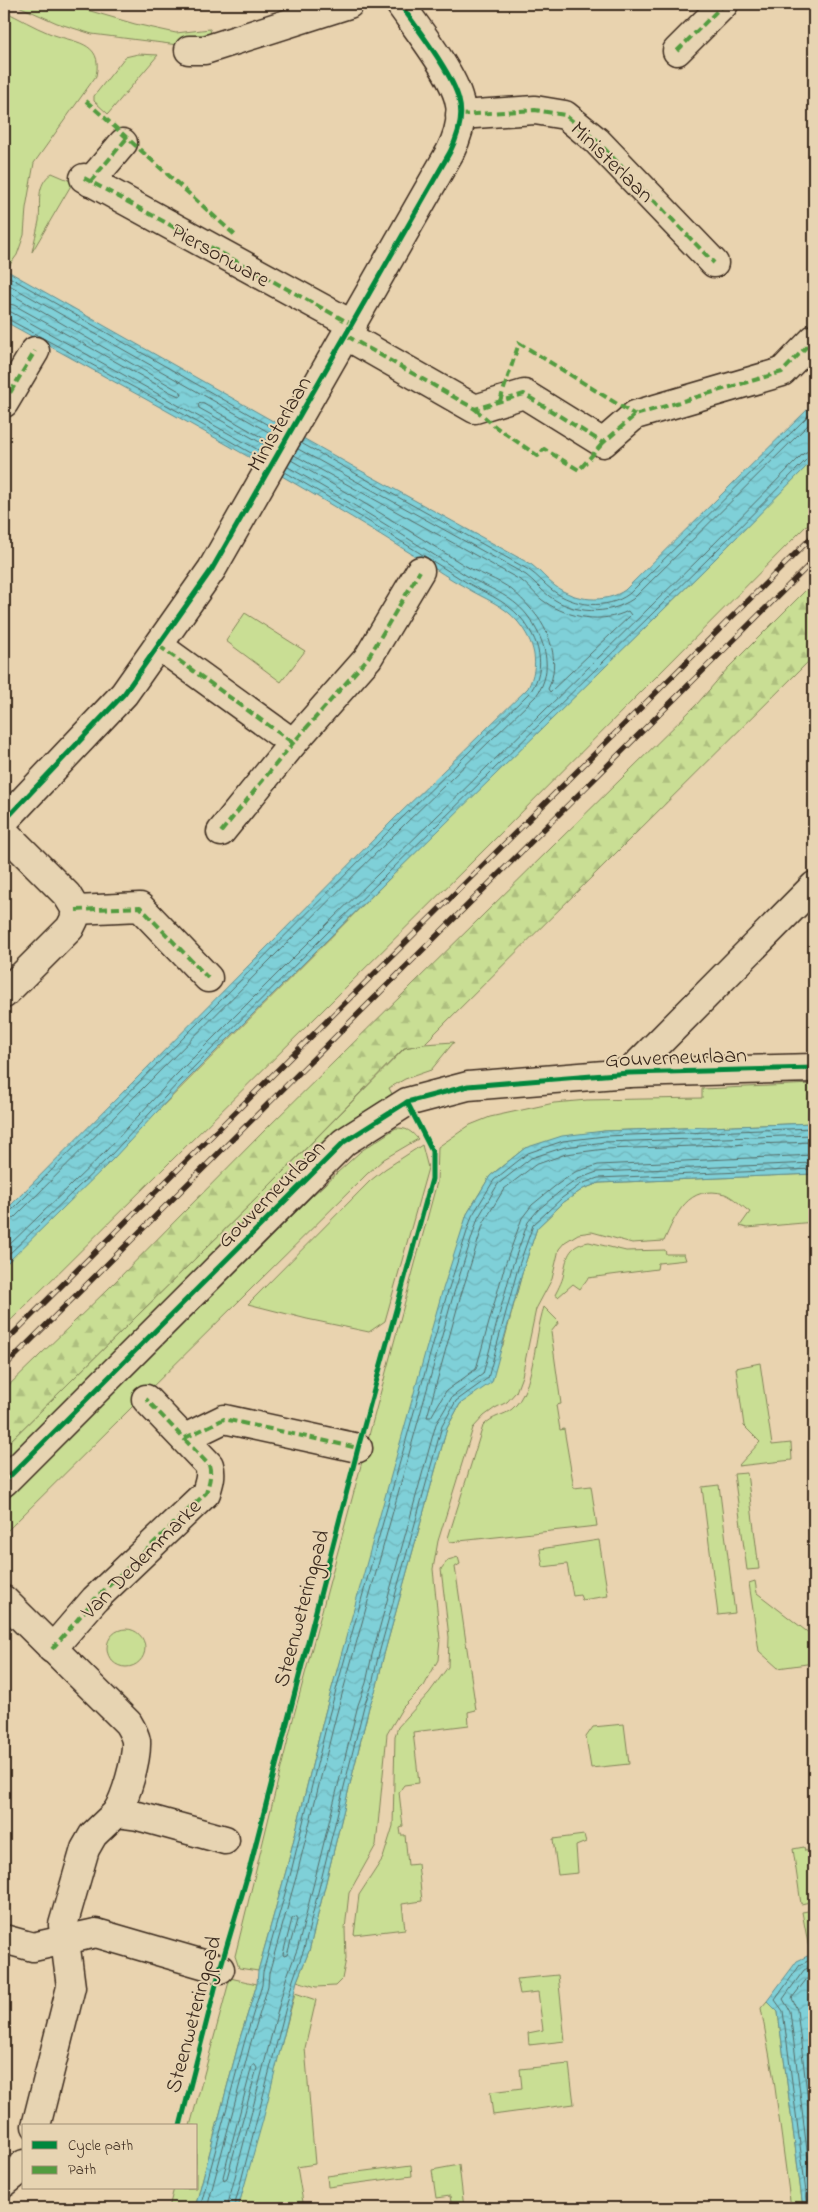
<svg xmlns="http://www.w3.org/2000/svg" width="818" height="2212" font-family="'Indie Flower',sans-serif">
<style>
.green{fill:#c9de94;stroke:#828459}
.forest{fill:url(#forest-firs);stroke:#828459}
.water{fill:url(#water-waves);stroke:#648e8e}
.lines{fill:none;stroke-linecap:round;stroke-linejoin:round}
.shore{stroke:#566c68;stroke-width:1}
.street-casing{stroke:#3b2a1e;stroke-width:31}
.street{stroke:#e7d4b2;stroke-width:28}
.rail-casing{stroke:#3b2a1e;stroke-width:5.5}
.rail{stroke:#e7d4b2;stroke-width:4;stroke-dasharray:11;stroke-linecap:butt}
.quiet{stroke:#529c3f;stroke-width:4;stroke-dasharray:8 4;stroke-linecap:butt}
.cycleway-casing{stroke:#e7d4b2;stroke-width:8}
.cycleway{stroke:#00873e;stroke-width:5}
.labels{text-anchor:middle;stroke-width:4;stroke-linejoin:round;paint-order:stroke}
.street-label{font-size:22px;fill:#3b2a1e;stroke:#e7d4b2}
</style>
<defs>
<pattern id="forest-firs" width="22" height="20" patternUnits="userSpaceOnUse" patternTransform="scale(1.25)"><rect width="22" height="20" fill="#c9de94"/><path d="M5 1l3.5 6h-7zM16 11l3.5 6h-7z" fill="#aebf7f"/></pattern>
<pattern id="water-waves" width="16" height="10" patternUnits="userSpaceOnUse" patternTransform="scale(1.25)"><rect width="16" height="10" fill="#7fd0d8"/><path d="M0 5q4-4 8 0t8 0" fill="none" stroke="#6fb3b9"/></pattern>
</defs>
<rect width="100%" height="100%" fill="#e9d3af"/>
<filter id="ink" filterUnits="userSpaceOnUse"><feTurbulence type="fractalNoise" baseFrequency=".02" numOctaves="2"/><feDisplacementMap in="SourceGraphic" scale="10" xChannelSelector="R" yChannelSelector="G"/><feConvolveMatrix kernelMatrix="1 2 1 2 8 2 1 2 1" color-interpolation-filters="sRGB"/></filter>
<g filter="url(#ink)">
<g class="green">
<path d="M 14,4 L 77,4 L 87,10 L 135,24 L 176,33 L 210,29 L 212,40 L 178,45 L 92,34 L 57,23 Z"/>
<path d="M 4,11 C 19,18 34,27 49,33 C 72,43 104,40 96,76 L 34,163 L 26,208 L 24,235 L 17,255 L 6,270 L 4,269 Z"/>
<path d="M 138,54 L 158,55 L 108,114 L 94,101 L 94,96 L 125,57 Z"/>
<path d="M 52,173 L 73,182 L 32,252 C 34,242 37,231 39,221 C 41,203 35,185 52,173 Z"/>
<path d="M 814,458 L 814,518 L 488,846 L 4,1327 L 4,1265 L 437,831 L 712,562 Z"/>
<path d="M 245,613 L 305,651 L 281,682 L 226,641 Z"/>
<path d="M 454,1042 L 431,1070 L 405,1079 L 389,1088 L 392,1094 L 349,1122 L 4,1466 L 4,1447 L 269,1186 L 405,1048 L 424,1044 Z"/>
<path d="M 814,1084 L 814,1123 L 604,1131 L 525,1148 L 490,1176 L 467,1214 L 325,1713 L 286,1871 L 258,1971 L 239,1968 L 235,1956 L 294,1715 L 437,1182 L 438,1147 L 470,1125 L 490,1117 L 554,1103 L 587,1100 L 702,1098 L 702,1089 Z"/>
<path d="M 396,1128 C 407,1128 411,1131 418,1139 L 384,1159 L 367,1174 L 4,1534 L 4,1503 L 313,1195 L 361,1151 Z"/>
<path d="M 422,1145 L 428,1168 L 385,1321 L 369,1332 L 307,1319 L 248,1304 L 370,1181 L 385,1169 Z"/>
<path d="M 814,1174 L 814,1222 L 747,1228 L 740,1226 L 750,1212 C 743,1207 733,1197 725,1194 C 688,1184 676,1214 664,1241 L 632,1243 L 592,1232 L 578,1234 L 565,1242 L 559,1249 L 552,1279 L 536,1309 L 522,1376 L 516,1392 L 507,1402 L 495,1408 L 484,1416 L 473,1428 L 438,1541 L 433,1569 L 440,1639 L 438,1660 L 424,1686 L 403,1707 L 387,1734 L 376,1845 L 349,1893 L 345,1929 L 346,1959 L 342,1979 L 335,1986 L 316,1987 L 297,1981 L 309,1951 L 369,1707 L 377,1686 L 383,1658 L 447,1428 L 460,1404 L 473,1394 L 503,1345 L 523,1270 L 537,1228 L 564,1202 L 583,1189 L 599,1183 Z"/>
<path d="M 589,1242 L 626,1251 L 665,1250 L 666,1254 L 684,1254 L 686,1260 L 658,1263 L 657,1269 L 588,1278 L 580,1289 L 573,1284 L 558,1297 L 555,1295 C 559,1287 563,1280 564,1272 C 567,1255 570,1245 589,1242 Z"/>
<path d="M 544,1307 L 559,1322 L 551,1332 L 561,1404 L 556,1405 L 560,1430 L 564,1429 L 574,1488 L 591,1486 L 597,1526 L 450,1542 L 448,1538 L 483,1426 C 493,1415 504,1416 512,1409 C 535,1390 534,1336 544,1307 Z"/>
<path d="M 760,1363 L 772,1445 L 791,1443 L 792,1460 L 738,1466 L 760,1442 L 744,1426 L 736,1368 Z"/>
<path d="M 747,1473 L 759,1569 L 747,1570 L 734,1474 Z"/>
<path d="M 719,1485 L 735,1613 L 718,1615 L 702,1487 Z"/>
<path d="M 599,1540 L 608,1596 L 582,1600 L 580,1595 L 573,1596 L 567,1564 L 543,1567 L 540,1549 Z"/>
<path d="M 458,1557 L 460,1564 L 455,1567 L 476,1710 L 468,1712 L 469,1725 L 413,1732 L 419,1783 L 404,1785 L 399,1792 L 403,1827 L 400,1828 L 401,1835 L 405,1835 L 408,1865 L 418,1864 L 422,1901 L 402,1904 L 405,1929 L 354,1935 L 359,1895 L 383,1858 L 393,1826 L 395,1736 L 398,1727 L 429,1693 L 448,1667 L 449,1637 L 441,1569 L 448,1560 Z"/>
<path d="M 755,1581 L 757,1593 L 814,1637 L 814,1663 L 778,1668 L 759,1651 L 749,1583 Z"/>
<circle cx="126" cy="1648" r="19"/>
<path d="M 624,1724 L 629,1764 L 591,1768 L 586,1737 L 593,1727 Z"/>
<path d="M 584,1835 L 586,1842 L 576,1846 L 578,1873 L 558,1875 L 553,1839 Z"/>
<path d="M 804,1847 L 805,1851 L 814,1850 L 814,1901 L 801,1904 L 793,1849 Z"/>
<path d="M 814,1910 L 814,1953 L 810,1954 L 802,1912 Z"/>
<path d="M 558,1975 L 565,2041 L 529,2045 L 528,2033 L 543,2030 L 538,1992 L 520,1994 L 517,1979 Z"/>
<path d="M 230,1978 L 257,1984 L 240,2038 L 195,2208 L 169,2208 L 174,2188 L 196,2188 L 196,2126 L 190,2126 Z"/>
<path d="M 295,1993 L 316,2000 L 305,2048 L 315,2164 L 297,2167 L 304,2208 L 238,2208 Z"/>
<path d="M 767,2001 L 778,2012 L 803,2208 L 791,2208 L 774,2080 L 761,2008 Z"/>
<path d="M 569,2064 L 574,2104 L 493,2115 L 490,2092 L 522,2088 L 520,2069 Z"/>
<path d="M 411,2165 L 412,2176 L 328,2187 L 327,2176 Z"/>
<path d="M 459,2165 L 464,2208 L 452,2208 L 450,2196 L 436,2198 L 432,2170 Z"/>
</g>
<path class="forest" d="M 814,582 L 814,656 L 424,1044 L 404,1048 L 269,1186 L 4,1447 L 4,1390 L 108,1289 L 265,1130 L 697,704 L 728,668 Z"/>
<g class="water">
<path d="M 4,269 L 356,468 L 532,565 C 541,572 547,580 555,586 C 575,601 605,604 625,590 L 814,403 L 814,459 L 712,562 L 332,935 L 182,1085 L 113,1159 L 4,1266 L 4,1212 L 395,818 L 528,688 C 540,664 535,643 518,622 C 503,604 484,599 465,587 C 450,579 437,570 423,561 C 287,475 145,399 4,321 Z"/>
<path d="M 814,1123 L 814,1174 L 599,1183 L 583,1189 L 564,1202 L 537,1228 L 523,1270 L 492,1382 L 460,1404 L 447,1428 L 383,1658 L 377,1686 L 369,1707 L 309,1951 L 297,1981 L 263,2120 L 238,2208 L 195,2208 L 240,2038 L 257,1984 L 258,1971 L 286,1871 L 325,1713 L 442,1292 L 467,1214 L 490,1176 L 525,1148 L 562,1136 L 604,1131 Z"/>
<path d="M 814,1953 L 814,2208 L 803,2208 L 778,2012 L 767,2001 L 797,1961 Z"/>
</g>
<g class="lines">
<g class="shore">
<path d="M 4,274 L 275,429"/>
<path d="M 4,282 L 272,434"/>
<path d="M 4,290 L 181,392 L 182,395 L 179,396 L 170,392 L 14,305 L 4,303"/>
<path d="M 4,311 L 11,312 L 262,452"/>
<path d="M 4,317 L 183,414 L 258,457"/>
<path d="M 301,443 L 529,570 C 538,576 544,584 552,590 C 574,607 607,610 629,594 L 814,410"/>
<path d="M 265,445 L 199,408 L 198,404 L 202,403 L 268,441"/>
<path d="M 298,449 L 526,575 C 534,581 541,590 549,596 C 573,614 608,616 633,599 L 814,419"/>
<path d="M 291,460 C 350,494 407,529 464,565 C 479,574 498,579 512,590 C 518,595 525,602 531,609 C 550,629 561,663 548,689 L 550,692 L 631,615 L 628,611 C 602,624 569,618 545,602 C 537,597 530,587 522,581 L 294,455"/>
<path d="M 814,1142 L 605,1149 L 566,1154 L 535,1165 L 504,1189 L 484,1222 L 460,1298 L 427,1417 L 431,1417 L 446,1391 L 476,1369 L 505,1265 L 522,1218 L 532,1205 L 554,1187 L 575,1172 L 598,1165 L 814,1155"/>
<path d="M 4,1215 L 9,1213 L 399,821 L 531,691 C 547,667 539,639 521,618 C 503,598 483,593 461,579 C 403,542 344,506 285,472"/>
<path d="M 4,1221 L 14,1218 L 403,826 L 536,696 C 555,670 545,639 527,615 C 510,594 489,589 467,576 C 408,538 349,501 288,467"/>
<path d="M 4,1250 L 105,1152 L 174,1077 L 324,927 L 704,554 L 804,453 L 814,449"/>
<path d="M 4,1259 L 110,1156 L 179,1082 L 329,931 L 709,558 L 809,457 L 814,455"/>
<path d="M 296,1917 L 297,1920 L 287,1955 L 284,1956 L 283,1954 L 292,1919 Z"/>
<path d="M 814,1973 L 809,1976 L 792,1998 L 797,2010 L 814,2151"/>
<path d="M 255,2065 L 257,2068 L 227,2178 L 224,2180 L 223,2177 L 252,2066 Z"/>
<path d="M 200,2208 L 245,2040 L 262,1985 L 263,1972 L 291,1872 L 329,1715 L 447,1294 L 472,1216 L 494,1180 L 528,1153 L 563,1141 L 605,1136 L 814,1128"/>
<path d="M 207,2208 L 251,2042 L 268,1986 L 269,1973 L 297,1874 L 336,1716 L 453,1296 L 478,1218 L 498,1184 L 531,1158 L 565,1147 L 605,1142 L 814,1135"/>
<path d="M 227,2208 L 286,1979 L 298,1947 L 358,1705 L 366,1683 L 372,1655 L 436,1424 L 452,1397 L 483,1374 L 512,1267 L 528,1222 L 538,1210 L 558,1193 L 578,1179 L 597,1172 L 814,1163"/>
<path d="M 234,2208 L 293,1980 L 304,1949 L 364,1706 L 372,1685 L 378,1657 L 442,1426 L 456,1401 L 488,1378 L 518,1268 L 533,1225 L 562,1198 L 581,1184 L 598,1178 L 814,1169"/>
<path d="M 808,2208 L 783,2011 L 775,2000 L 800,1965 L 814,1958"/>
<path d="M 814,2208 L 790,2011 L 783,1999 L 804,1970 L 814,1965"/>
</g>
<g class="street-casing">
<g id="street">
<path d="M 189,50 L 205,50 L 349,4"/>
<path d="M 677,51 L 724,4"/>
<path d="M 460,115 L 535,110 L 565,115 L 597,141 L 714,263"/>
<path d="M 84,178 L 353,325"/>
<path d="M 90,182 L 123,143"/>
<path d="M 347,336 L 475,409 L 524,394 L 603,443 L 635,415 L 782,372 L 814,339"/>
<path d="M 4,403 L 35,351"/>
<path d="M 159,646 L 293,743"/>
<path d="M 4,821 L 124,694 L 212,569 L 450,152 C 458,136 464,118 459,100 C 453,74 416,27 400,4"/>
<path d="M 4,832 L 67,895 L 76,910 L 74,920 L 70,928 L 4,994"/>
<path d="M 221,832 L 293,743 L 368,658 L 420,571"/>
<path d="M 76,910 L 140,907 L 208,978"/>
<path d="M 629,1073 L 814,886"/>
<path d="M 185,1438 L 224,1419 L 358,1448"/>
<path d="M 4,1482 L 344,1142 L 407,1102 L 468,1086 L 629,1073 L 814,1068"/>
<path d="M 4,1600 L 128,1723 C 131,1728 135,1735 136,1741 C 137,1759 126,1798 116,1813 L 138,1816 L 225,1840"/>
<path d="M 52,1649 L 95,1599 L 206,1493 C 209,1483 212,1475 209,1465 L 146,1399"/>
<path d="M 4,1939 L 33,1947 L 96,1933 L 220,1969"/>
<path d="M 36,2126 L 71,1987 L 63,1925 L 85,1849 L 93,1835 L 116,1813"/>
<path d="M 4,2183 L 20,2170 L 24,2164"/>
</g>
</g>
<use href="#street" class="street"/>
<g class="rail-casing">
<g id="rail">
<path d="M 4,1343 L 814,535"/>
<path d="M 4,1367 L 814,560"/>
</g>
</g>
<use href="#rail" class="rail"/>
<g class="quiet">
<path d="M 677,51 L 724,4"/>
<path d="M 86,101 L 235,235"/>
<path d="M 460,115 L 535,110 L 565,115 L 597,141 L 714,263"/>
<path d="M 84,178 L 353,325"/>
<path d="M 90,182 L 127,138"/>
<path d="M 347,336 L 475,409 L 524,394 L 603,443 L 635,415 L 782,372 L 814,339"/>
<path d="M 500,401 L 519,343 L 635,415"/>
<path d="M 4,403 L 35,351"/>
<path d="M 475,409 L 497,428 L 538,456 L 544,449 L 579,470 L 603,443"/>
<path d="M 159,646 L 293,743"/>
<path d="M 221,832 L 293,743 L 368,658 L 420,571"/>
<path d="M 76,910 L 140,907 L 208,978"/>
<path d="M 185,1438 L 224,1419 L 358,1448"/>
<path d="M 52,1649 L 95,1599 L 206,1493 C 209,1483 212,1475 209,1465 L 146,1399"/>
</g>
<g class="cycleway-casing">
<g id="cycleway">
<path d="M 4,821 L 124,694 L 212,569 L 450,152 C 458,136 464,118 459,100 C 453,74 416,27 400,4"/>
<path d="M 4,1482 L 344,1142 L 407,1102 L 468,1086 L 629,1073 L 814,1068"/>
<path d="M 180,2126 L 220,1969 L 248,1874 L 358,1448 L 432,1179 L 432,1151 L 407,1102"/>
</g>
</g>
<use href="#cycleway" class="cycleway"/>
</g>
</g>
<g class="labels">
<g class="street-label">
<text transform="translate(613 161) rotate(44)" y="8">Ministerlaan</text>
<text transform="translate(221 254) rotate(29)" y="8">Piersonware</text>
<text transform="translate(278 423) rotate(-60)" y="8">Ministerlaan</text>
<text transform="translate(676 1056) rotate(-2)" y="8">Gouverneurlaan</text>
<text transform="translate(270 1193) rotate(-45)" y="8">Gouverneurlaan</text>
<text transform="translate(140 1558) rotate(-45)" y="8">Van Dedemmarke</text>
<text transform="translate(300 1608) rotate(-75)" y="8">Steenweteringpad</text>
<text transform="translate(192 2014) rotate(-75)" y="8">Steenweteringpad</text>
</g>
</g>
<rect width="818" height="2212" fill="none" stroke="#e7d4b2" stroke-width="20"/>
<rect x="10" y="10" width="798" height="2192" fill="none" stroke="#3b2a1e" stroke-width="2" filter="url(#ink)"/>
<rect x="22" y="2124" width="175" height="65" fill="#e7d4b2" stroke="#a29077"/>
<rect x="32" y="2141" width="25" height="8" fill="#00873e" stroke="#a29077"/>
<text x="68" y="2150" font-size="15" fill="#3b2a1e">Cycle path</text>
<rect x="32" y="2166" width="25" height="8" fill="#529c3f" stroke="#a29077"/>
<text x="68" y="2174" font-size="15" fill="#3b2a1e">Path</text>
</svg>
